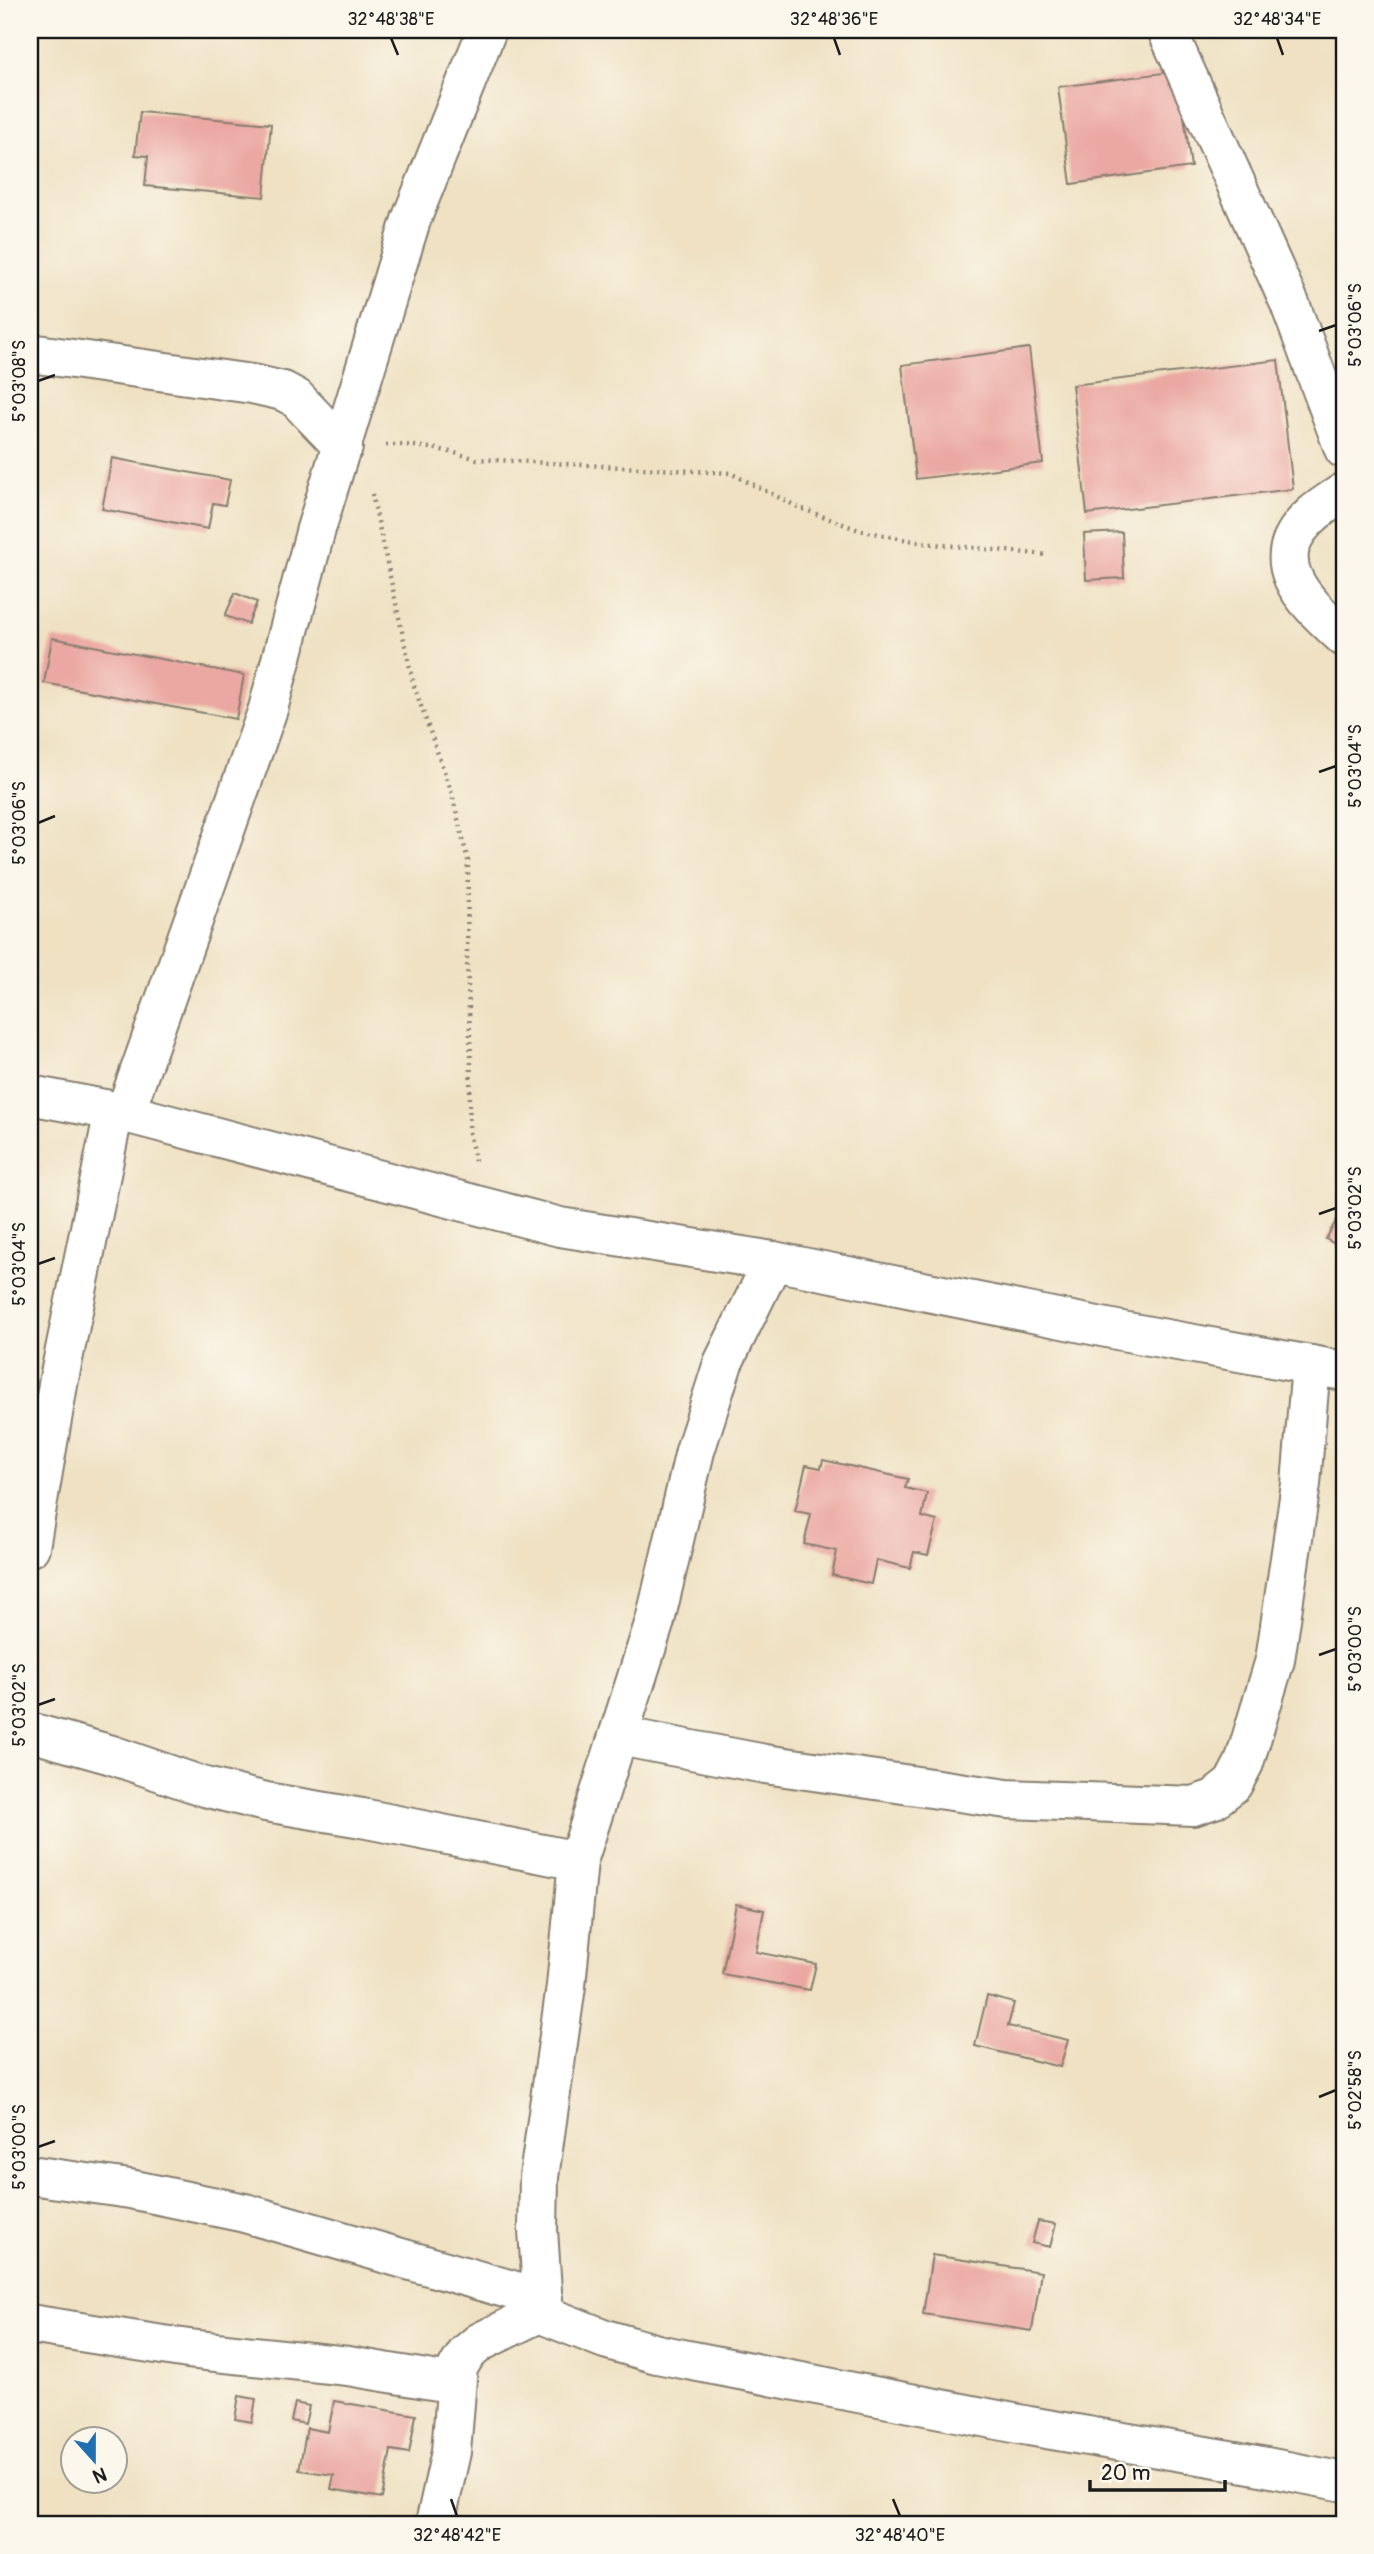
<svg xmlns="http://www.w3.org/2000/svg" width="1374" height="2554" font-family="Pangolin,sans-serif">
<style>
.building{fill:#eba8a3}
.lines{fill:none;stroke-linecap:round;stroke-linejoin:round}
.street-casing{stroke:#867e6f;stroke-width:42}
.path{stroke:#867e6f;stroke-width:4.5;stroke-dasharray:2 5;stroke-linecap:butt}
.street{stroke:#fff;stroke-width:38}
.ticks{fill:none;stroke:#1c1c1c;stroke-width:2.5}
.neatline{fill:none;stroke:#1c1c1c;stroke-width:2.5}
.ticks-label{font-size:18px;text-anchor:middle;fill:#1c1c1c}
</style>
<rect width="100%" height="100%" fill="#fbf7ec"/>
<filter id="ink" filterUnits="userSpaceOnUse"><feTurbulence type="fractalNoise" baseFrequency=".0143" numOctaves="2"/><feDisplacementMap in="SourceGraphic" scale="14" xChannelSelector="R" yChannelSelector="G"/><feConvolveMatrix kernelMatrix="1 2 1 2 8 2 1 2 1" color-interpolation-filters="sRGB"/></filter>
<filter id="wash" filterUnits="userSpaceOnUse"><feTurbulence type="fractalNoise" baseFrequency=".00686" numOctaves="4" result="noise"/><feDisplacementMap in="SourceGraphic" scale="28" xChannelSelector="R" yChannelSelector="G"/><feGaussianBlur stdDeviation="1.57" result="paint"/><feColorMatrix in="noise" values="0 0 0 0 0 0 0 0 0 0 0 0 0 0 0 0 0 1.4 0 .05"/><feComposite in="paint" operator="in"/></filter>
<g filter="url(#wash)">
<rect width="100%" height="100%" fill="#efe1c2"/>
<g id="blocks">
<g class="building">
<path d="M 1178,71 L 1191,167 L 1071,184 L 1058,87 Z"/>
<path d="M 140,112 L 271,124 L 264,197 L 145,186 L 148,156 L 135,155 Z"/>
<path d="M 1029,348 L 1043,463 L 916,479 L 902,365 Z"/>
<path d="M 1278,360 L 1293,489 L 1087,514 L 1072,385 Z"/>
<path d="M 112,458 L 230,480 L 225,505 L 213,503 L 208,529 L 102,509 Z"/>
<path d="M 1122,532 L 1124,578 L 1086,580 L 1084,534 Z"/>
<path d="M 235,593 L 257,602 L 248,624 L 225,616 Z"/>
<path d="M 52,638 L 244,675 L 236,719 L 44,683 Z"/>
<path d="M 1336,1221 L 1344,1226 L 1344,1249 L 1326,1239 Z"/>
<path d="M 823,1460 L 908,1479 L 905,1488 L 927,1493 L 922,1517 L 937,1521 L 928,1555 L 914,1552 L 910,1568 L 876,1560 L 871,1584 L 832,1575 L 837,1551 L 804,1544 L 811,1514 L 795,1511 L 806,1465 L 821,1468 Z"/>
<path d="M 736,1904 L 764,1910 L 756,1952 L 816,1964 L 810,1990 L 722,1974 Z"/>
<path d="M 987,1996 L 1014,2003 L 1008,2026 L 1068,2040 L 1060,2067 L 975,2046 Z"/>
<path d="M 1038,2221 L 1056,2224 L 1050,2247 L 1032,2243 Z"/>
<path d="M 932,2255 L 1041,2272 L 1032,2331 L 923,2314 Z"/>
<path d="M 239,2396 L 256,2399 L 252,2422 L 235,2419 Z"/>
<path d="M 334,2401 L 416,2415 L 409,2453 L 391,2450 L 382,2498 L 331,2489 L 334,2475 L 299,2470 L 307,2428 L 328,2432 Z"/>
<path d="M 295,2403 L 309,2406 L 305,2424 L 291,2421 Z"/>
</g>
</g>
</g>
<g filter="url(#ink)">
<use href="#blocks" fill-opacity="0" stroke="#867e6f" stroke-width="2"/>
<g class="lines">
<g class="street-casing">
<g id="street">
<path d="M 1167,30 L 1290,304 L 1344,449"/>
<path d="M 30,353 L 252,384 L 283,391 L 296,398 L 343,447"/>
<path d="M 1344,492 C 1334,499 1322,506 1313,514 C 1259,561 1306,602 1344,637"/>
<path d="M 30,1095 L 125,1113 L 560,1227 L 773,1261 L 1122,1331 L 1344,1371"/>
<path d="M 125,1113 L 268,709 L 316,529 L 411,220 L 487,30"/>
<path d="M 30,1547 L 59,1379 L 114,1111"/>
<path d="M 30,1732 L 112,1755 L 205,1787 L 266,1802 L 362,1818 L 578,1861"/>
<path d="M 619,1736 L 765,1764 L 1007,1799 L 1193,1806 L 1214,1799 L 1233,1784 L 1244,1763 L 1275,1660 L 1301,1484 L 1311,1365"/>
<path d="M 30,2175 L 130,2189 L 245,2213 L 543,2299"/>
<path d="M 539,2313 L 605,2339 L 657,2354 L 1029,2426 L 1235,2461 L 1344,2482"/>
<path d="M 30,2324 L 188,2349 L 348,2366 L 456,2384"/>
<path d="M 435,2524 L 451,2452 L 458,2367 L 467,2353 L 480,2342 L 539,2313 L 543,2306 L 538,2230 L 539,2177 L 566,1986 L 578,1861 L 655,1621 L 695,1451 L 723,1363 L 773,1261"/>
</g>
</g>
<g class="path">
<path d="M 386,445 C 418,444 446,450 477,459 L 730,473 L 800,508 L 859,530 L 923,543 L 1048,555"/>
<path d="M 372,494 L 414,686 L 452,794 L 468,861 L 467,962 L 471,1058 L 469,1132 L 475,1161"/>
</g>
<use href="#street" class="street"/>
</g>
</g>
<path class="ticks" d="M 391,38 L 398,55M 834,38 L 840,55M 1277,38 L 1283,55M 1319,331 L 1336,325M 38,381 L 55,375M 1319,772 L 1336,766M 38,823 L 55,816M 1319,1214 L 1336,1208M 38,1264 L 55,1258M 1319,1655 L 1336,1649M 38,1705 L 55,1699M 1319,2097 L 1336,2090M 38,2147 L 55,2141M 451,2499 L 457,2516M 893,2499 L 900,2516"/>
<rect width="1374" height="2554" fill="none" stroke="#fbf7ec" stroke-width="77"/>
<g transform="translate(94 2460) rotate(159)"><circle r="33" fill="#fbf7ec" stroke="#a29f99" stroke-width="2"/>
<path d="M0-5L12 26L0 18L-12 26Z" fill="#1f6fb2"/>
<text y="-10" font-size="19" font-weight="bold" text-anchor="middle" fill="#1c1c1c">N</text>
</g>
<path d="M1090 2480v10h135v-10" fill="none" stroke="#1c1c1c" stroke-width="3.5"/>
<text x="1101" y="2480" font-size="21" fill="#1c1c1c" stroke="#fbf7ec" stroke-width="5" paint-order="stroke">20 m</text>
<rect x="38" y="38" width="1298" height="2478" class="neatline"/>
<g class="ticks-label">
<text x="391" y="25">32°48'38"E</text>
<text x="834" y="25">32°48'36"E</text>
<text x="1277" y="25">32°48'34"E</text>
<text transform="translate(1355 325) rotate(-90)" y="6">5°03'06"S</text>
<text transform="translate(19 381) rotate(-90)" y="6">5°03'08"S</text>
<text transform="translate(1355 766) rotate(-90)" y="6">5°03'04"S</text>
<text transform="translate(19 823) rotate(-90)" y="6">5°03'06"S</text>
<text transform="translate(1355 1208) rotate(-90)" y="6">5°03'02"S</text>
<text transform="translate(19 1264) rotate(-90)" y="6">5°03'04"S</text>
<text transform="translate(1355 1649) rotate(-90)" y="6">5°03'00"S</text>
<text transform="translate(19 1705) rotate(-90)" y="6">5°03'02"S</text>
<text transform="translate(1355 2090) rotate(-90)" y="6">5°02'58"S</text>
<text transform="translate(19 2147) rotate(-90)" y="6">5°03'00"S</text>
<text x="457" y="2541">32°48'42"E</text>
<text x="900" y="2541">32°48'40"E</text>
</g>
</svg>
